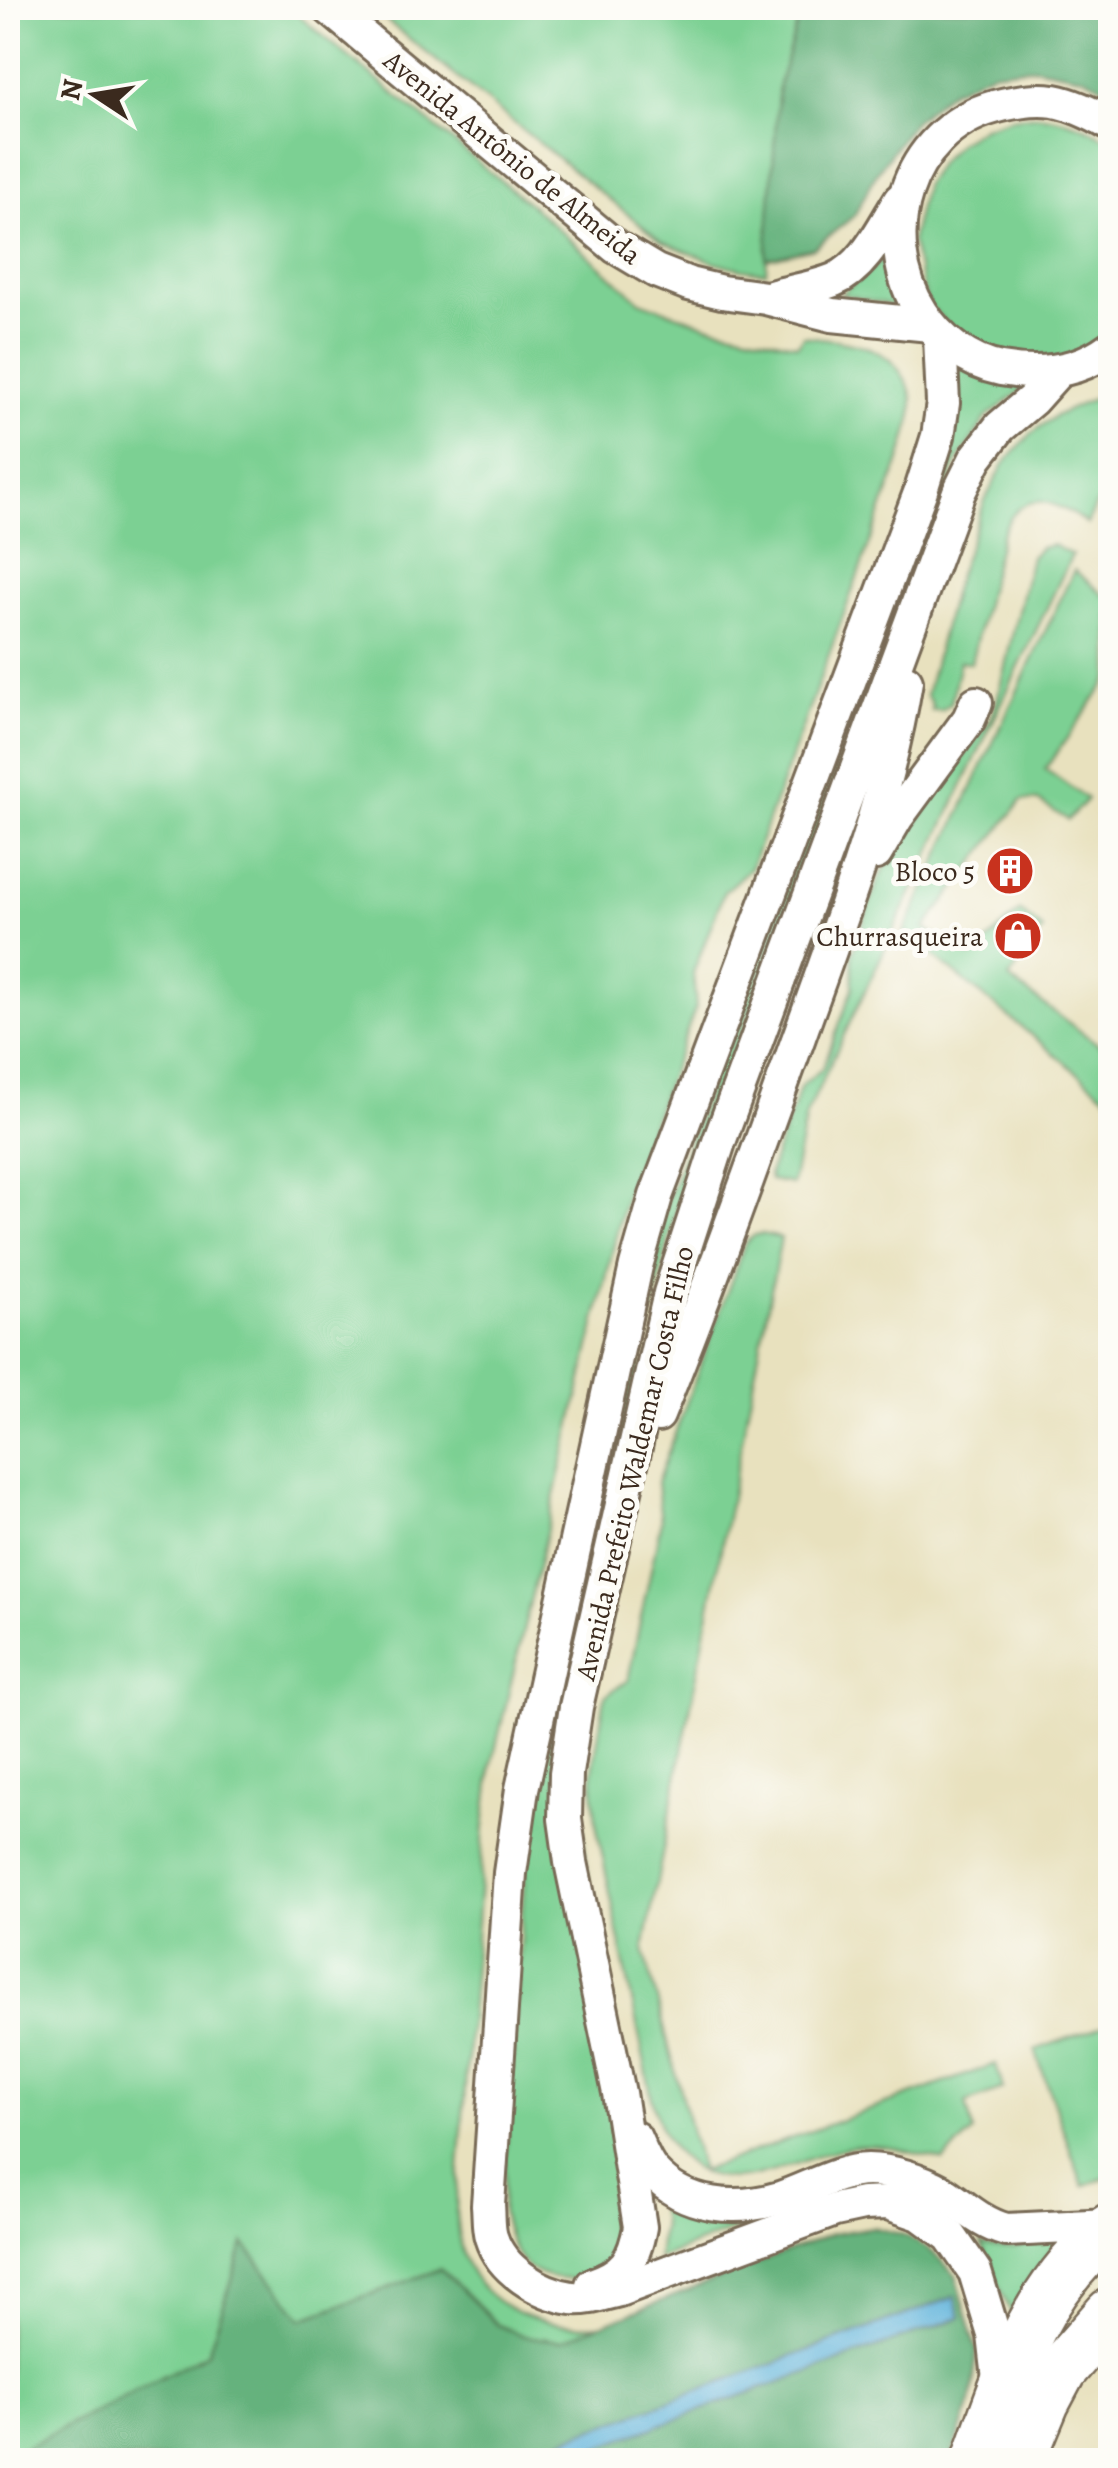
<svg xmlns="http://www.w3.org/2000/svg" width="1118" height="2468" font-family="Alegreya,serif">
<style>
.green{fill:#7cd093;stroke:#5c7d58;stroke-width:2.5}
.forest{fill:#65b27d;stroke:#506e4e;stroke-width:2.5}
.water{fill:#5fb3db;stroke:#4d6e7c;stroke-width:2.5}
.lines{fill:none;stroke-linecap:round;stroke-linejoin:round}
.street-casing{stroke:#786a56;stroke-width:38}
.primary-casing{stroke:#786a56;stroke-width:55}
.street{stroke:#fff;stroke-width:32}
.primary{stroke:#fff;stroke-width:50}
.labels{text-anchor:middle;stroke-width:10;stroke-linejoin:round;paint-order:stroke}
.street-label{font-size:28px;fill:#3b2a1e;stroke:#fdfcf7}
.poi-label{font-size:28px;fill:#3b2a1e;stroke:#fdfcf7;text-anchor:end}
</style>
<rect width="100%" height="100%" fill="#fdfcf7"/>
<filter id="ink" filterUnits="userSpaceOnUse"><feTurbulence type="fractalNoise" baseFrequency=".01" numOctaves="2"/><feDisplacementMap in="SourceGraphic" scale="20" xChannelSelector="R" yChannelSelector="G"/><feConvolveMatrix kernelMatrix="1 2 1 2 8 2 1 2 1" color-interpolation-filters="sRGB"/></filter>
<filter id="wash" filterUnits="userSpaceOnUse"><feTurbulence type="fractalNoise" baseFrequency=".0048" numOctaves="4" result="noise"/><feDisplacementMap in="SourceGraphic" scale="40" xChannelSelector="R" yChannelSelector="G"/><feGaussianBlur stdDeviation="2.25" result="paint"/><feColorMatrix in="noise" values="0 0 0 0 0 0 0 0 0 0 0 0 0 0 0 0 0 1.4 0 .05"/><feComposite in="paint" operator="in"/></filter>
<g filter="url(#wash)">
<rect width="100%" height="100%" fill="#e8e1be"/>
<g class="green">
<path d="M 8,8 L 289,8 L 532,206 L 640,301 L 707,325 L 798,345 L 803,336 C 839,341 883,341 903,376 C 909,385 913,395 913,406 C 912,425 905,443 900,461 L 751,867 L 724,892 L 693,973 L 696,1007 L 627,1189 L 491,1768 L 484,1826 L 456,2212 C 457,2223 458,2234 460,2244 C 475,2309 542,2329 600,2325 L 560,2341 L 524,2336 L 497,2325 L 441,2269 L 208,2353 L 8,2456 Z"/>
<path d="M 371,8 L 802,8 L 779,84 L 766,272 C 728,270 695,255 661,241 Z"/>
<path d="M 1038,115 C 1065,119 1087,125 1110,141 L 1110,340 L 1064,362 L 971,348 L 927,303 L 911,241 L 924,186 L 939,162 L 959,142 L 983,127 L 1010,118 Z"/>
<path d="M 885,257 L 889,283 L 899,307 L 841,294 Z"/>
<path d="M 946,359 L 1026,387 L 987,417 L 955,466 L 676,1210 L 564,1688 L 633,2231 L 595,2278 C 537,2285 511,2269 502,2210 L 528,1823 L 665,1205 L 942,467 Z"/>
<path d="M 1110,391 L 1110,476 L 1087,524 C 1052,498 1020,487 1001,536 L 971,663 L 960,661 L 951,703 L 942,710 L 931,710 L 932,704 L 926,695 L 955,583 L 985,500 L 1004,464 L 1031,434 L 1055,416 Z"/>
<path d="M 1053,545 L 1072,555 L 806,1115 L 792,1184 L 770,1180 L 769,1174 L 773,1161 L 801,1086 L 823,1068 L 853,988 L 852,954 L 878,880 L 890,859 L 990,720 L 996,704 L 1031,557 L 1040,548 Z"/>
<path d="M 1074,570 L 1110,600 L 1110,678 L 1045,769 L 1087,799 L 1068,820 L 1038,801 L 1022,800 L 925,928 L 971,957 L 1020,911 L 1043,930 L 1009,979 L 1110,1053 L 1110,1099 L 904,932 Z"/>
<path d="M 762,1234 L 781,1238 L 644,1949 L 701,2171 L 996,2064 L 1003,2089 L 966,2103 L 973,2132 L 943,2161 C 918,2154 892,2146 866,2146 C 811,2146 744,2202 694,2168 C 668,2149 662,2134 653,2104 L 596,1824 L 592,1775 L 605,1696 L 628,1680 L 661,1521 L 657,1483 L 745,1243 L 755,1235 Z"/>
<path d="M 1110,2023 L 1110,2176 L 1083,2186 L 1035,2050 Z"/>
<path d="M 658,2200 C 687,2220 703,2223 737,2229 L 658,2259 L 662,2222 Z"/>
<path d="M 1047,2238 L 1062,2241 L 1012,2316 L 981,2243 C 1009,2252 1021,2246 1047,2238 Z"/>
</g>
<g class="forest">
<path d="M 802,8 L 1110,8 L 1110,90 L 1082,76 L 1034,67 L 991,72 L 950,91 L 913,122 L 877,173 L 854,216 L 814,248 L 766,259 L 779,84 Z"/>
<path d="M 872,2227 L 904,2235 L 929,2249 L 956,2275 L 977,2351 L 971,2403 L 951,2460 L 562,2460 L 960,2318 L 954,2297 L 507,2460 L 8,2460 L 8,2456 L 208,2353 L 244,2243 L 302,2319 L 441,2269 L 497,2325 L 524,2336 L 560,2341 L 831,2234 Z"/>
</g>
<path class="water" d="M 955,2297 L 961,2317 L 562,2460 L 507,2460 Z"/>
</g>
<g filter="url(#ink)">
<g class="lines">
<g class="street-casing">
<g id="street">
<path d="M 329,8 L 616,247 L 656,271 L 689,284 L 722,292 L 766,298 L 832,315 L 930,325"/>
<path d="M 1110,124 C 1093,114 1075,105 1054,101 C 1034,98 1013,102 994,107 C 905,132 874,239 922,313 C 939,340 969,363 1001,369 C 1040,376 1078,372 1110,348"/>
<path d="M 771,297 C 791,291 814,288 834,280 C 865,267 883,227 900,200"/>
<path d="M 940,337 L 943,403 L 938,436 L 921,490 L 682,1127 L 656,1196 L 636,1266 L 522,1789 L 510,1873 L 488,2205 C 489,2215 488,2228 491,2237 C 501,2270 539,2293 572,2298 C 588,2300 604,2293 619,2290 L 835,2210 L 863,2204 L 888,2203 L 920,2214 L 950,2236 L 975,2272 L 994,2335 L 1000,2388"/>
<path d="M 876,853 L 897,817 L 969,719 L 976,703"/>
<path d="M 658,1415 C 708,1291 753,1164 799,1037 C 841,920 886,804 906,681"/>
<path d="M 635,2138 C 640,2149 645,2163 653,2172 C 685,2208 737,2211 780,2198 C 808,2189 838,2170 868,2170 C 890,2170 922,2180 941,2191 C 963,2205 980,2223 1006,2230 L 1110,2225"/>
<path d="M 592,2285 C 625,2274 634,2260 640,2227 L 619,2093 L 571,1862 L 565,1819 L 566,1773 L 576,1707 L 670,1293 L 719,1142 L 959,492 L 976,458 L 1000,427 L 1032,400 L 1057,372"/>
</g>
</g>
<g class="primary-casing">
<g id="primary">
<path d="M 978,2460 C 1009,2373 1035,2289 1110,2229"/>
<path d="M 1020,2460 L 1044,2402 L 1061,2370 L 1110,2314"/>
</g>
</g>
<use href="#street" class="street"/>
<use href="#primary" class="primary"/>
</g>
</g>
<defs>
<g id="building-disc" transform="scale(2.5)"><circle r="9.5" fill="#c8321e" stroke="#fdfcf7"/><path d="M-4-6H4V6H1V3H-1V6H-4ZM-2.5-4.3h1.7v1.8h-1.7ZM.8-4.3h1.7v1.8H.8ZM-2.5-1h1.7V.8h-1.7ZM.8-1h1.7V.8H.8Z" fill="#fff"/></g>
<g id="shop-disc" transform="scale(2.5)"><circle r="9.5" fill="#c8321e" stroke="#fdfcf7"/><path d="M-5-2.5h2.3a2.7 3.5 0 0 1 5.4 0H5L5.5 6h-11ZM-1.5-2.5h3a1.5 2.3 0 0 0-3 0Z" fill="#fff"/></g>
</defs>
<g fill-rule="evenodd">
<use href="#building-disc" x="1010" y="871"/>
<use href="#shop-disc" x="1018" y="936"/>
</g>
<g class="labels">
<g class="street-label">
<text transform="translate(513 157) rotate(39)" y="10">Avenida Antônio de Almeida</text>
<text transform="translate(634 1463) rotate(-77)" y="10">Avenida Prefeito Waldemar Costa Filho</text>
</g>
<g class="poi-label">
<text x="975" y="881">Bloco 5</text>
<text x="983" y="946">Churrasqueira</text>
</g>
</g>
<rect width="1118" height="2468" fill="none" stroke="#fdfcf7" stroke-width="40"/>
<g transform="translate(95 95) rotate(282)" stroke="#fdfcf7" stroke-width="8" paint-order="stroke">
<path d="M0-8L18 38L0 25L-18 38Z" fill="#3b2a1e"/>
<text y="-15" font-size="28" font-weight="bold" text-anchor="middle" fill="#3b2a1e">N</text>
</g>
</svg>
